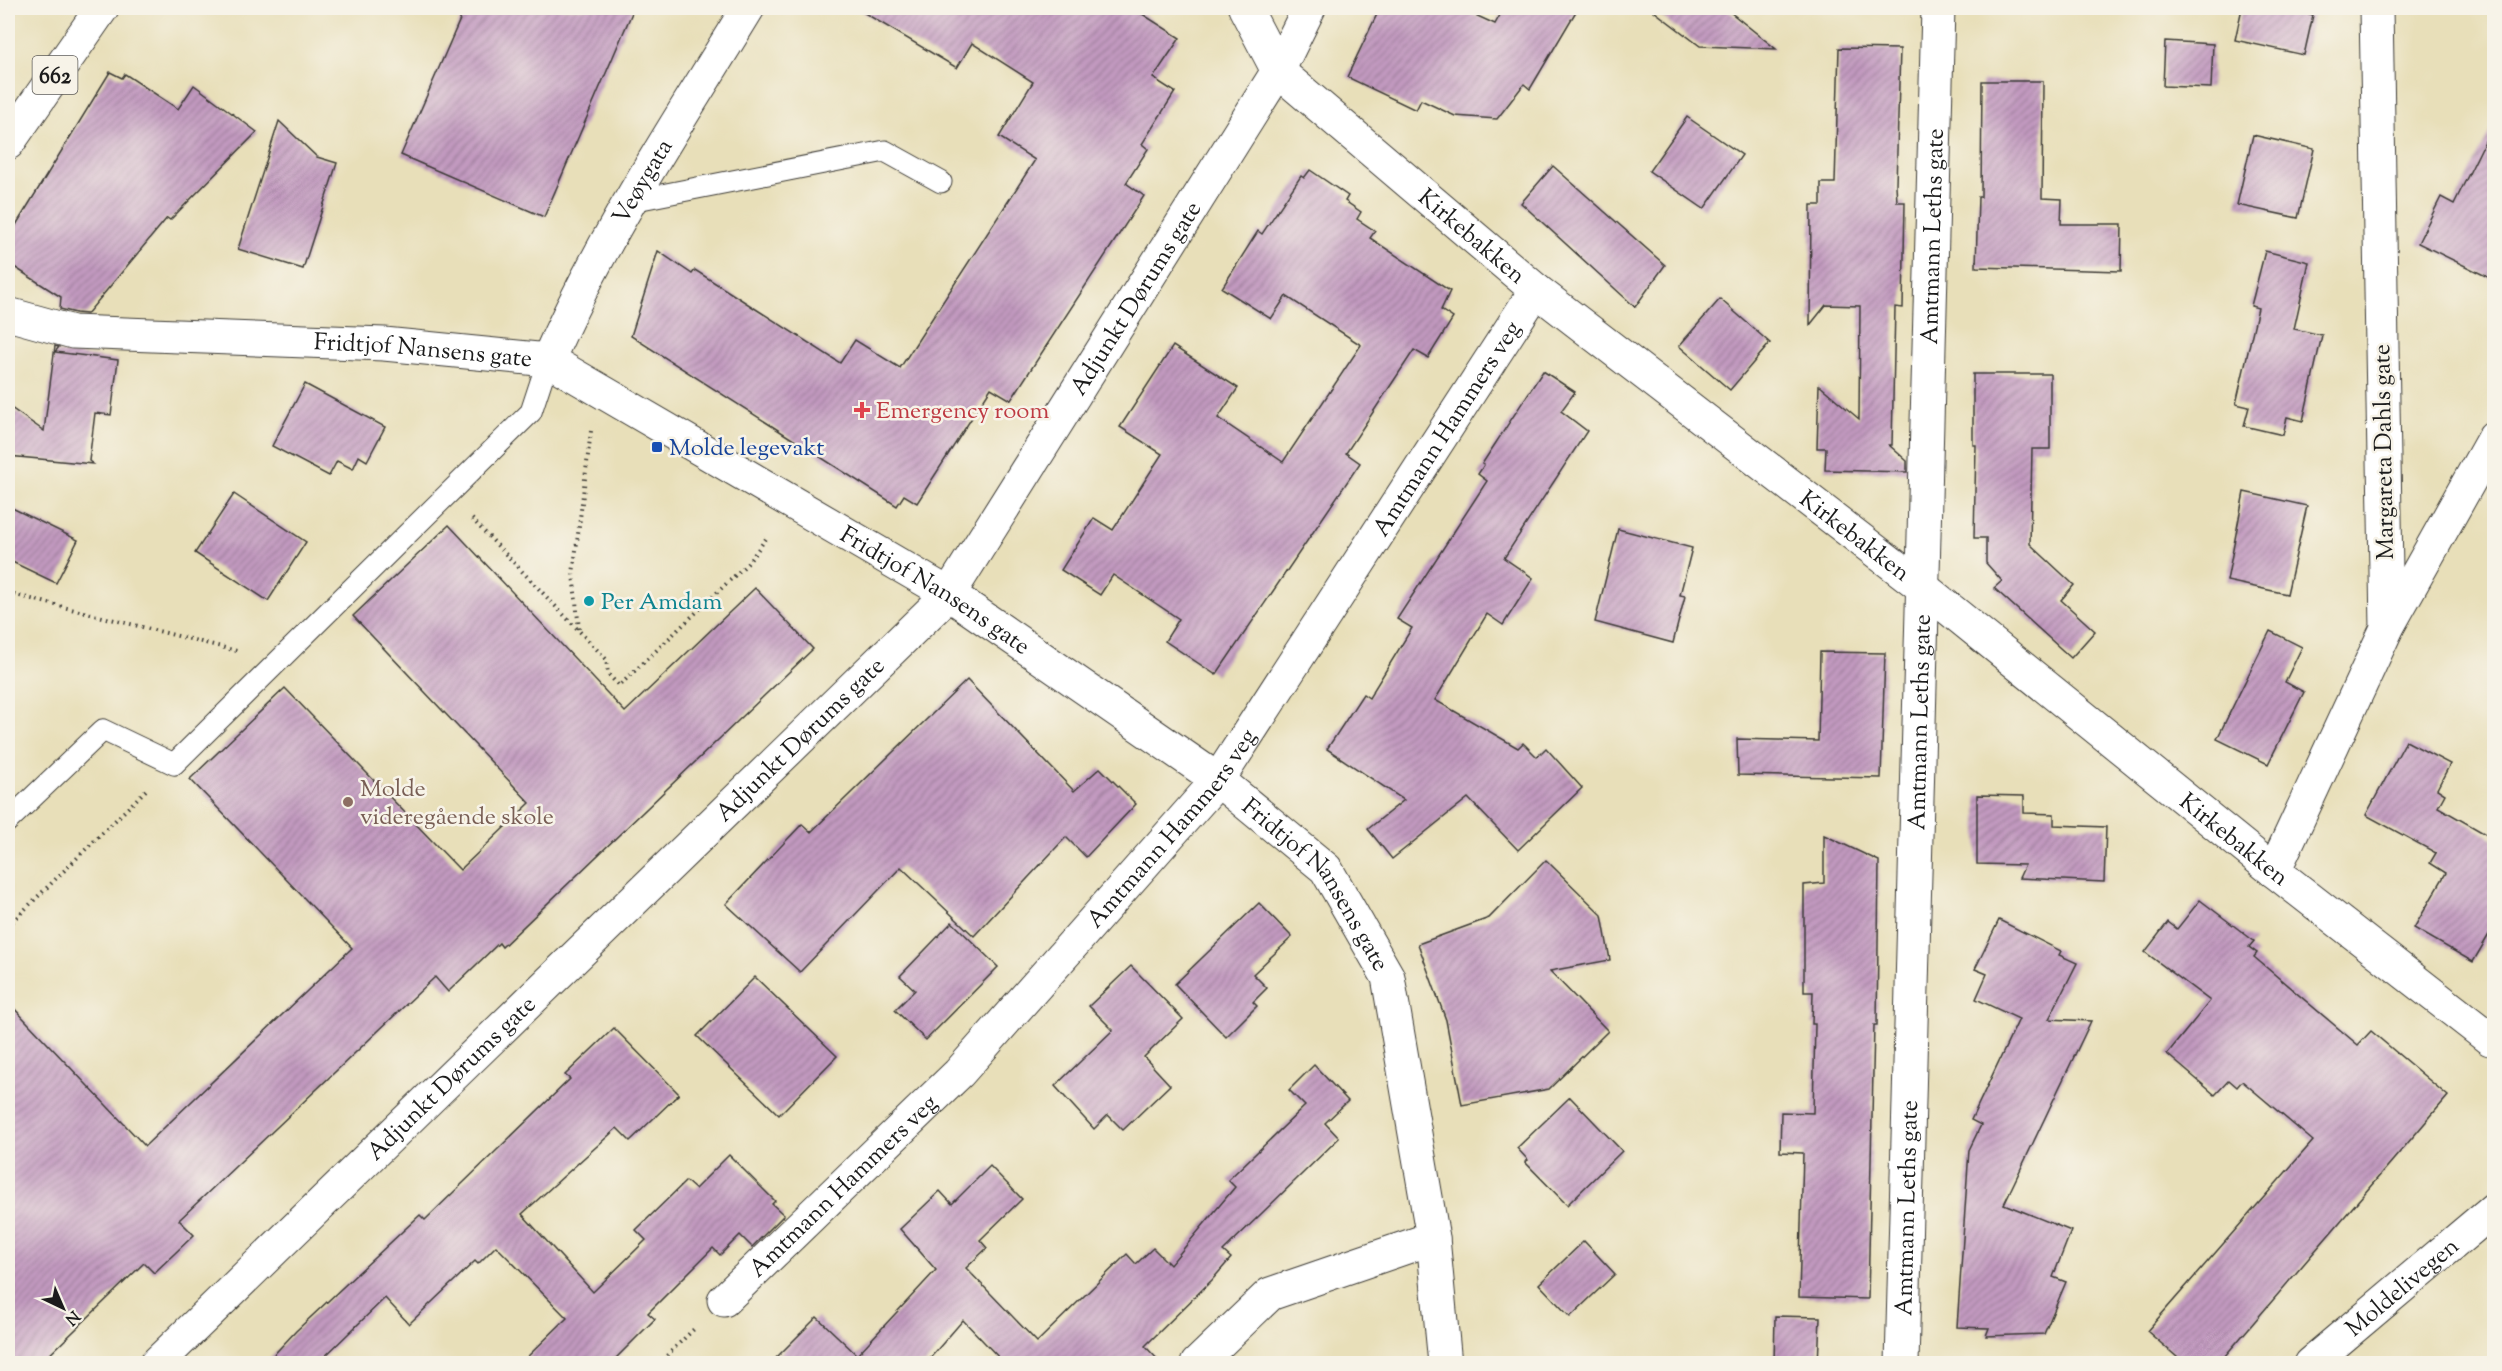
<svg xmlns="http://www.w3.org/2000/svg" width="2502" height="1371" font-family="'Sorts Mill Goudy',serif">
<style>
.building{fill:url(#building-hatch)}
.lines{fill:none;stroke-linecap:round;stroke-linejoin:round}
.lane-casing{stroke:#3b3934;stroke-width:23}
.street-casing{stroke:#3b3934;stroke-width:35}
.secondary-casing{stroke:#3b3934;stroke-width:35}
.primary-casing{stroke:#3b3934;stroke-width:35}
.path{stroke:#3b3934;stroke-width:4;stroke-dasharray:1.5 4.5;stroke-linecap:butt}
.lane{stroke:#fff;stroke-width:21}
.street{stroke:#fff;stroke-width:33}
.secondary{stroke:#fff;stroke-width:33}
.primary{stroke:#fff;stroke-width:33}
.health-dot{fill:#e0444e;stroke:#f7f3e8;stroke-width:2}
.transit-dot{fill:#1a4fb4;stroke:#f7f3e8;stroke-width:2}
.culture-dot{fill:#0f9aa8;stroke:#f7f3e8;stroke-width:2}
.education-dot{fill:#8d6e63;stroke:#f7f3e8;stroke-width:2}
.labels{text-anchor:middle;stroke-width:5;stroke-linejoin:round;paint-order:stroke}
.shield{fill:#f7f3e8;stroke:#5e5c59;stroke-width:1.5}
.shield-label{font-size:22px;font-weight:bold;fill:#1c1c1c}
.street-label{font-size:24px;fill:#1c1c1c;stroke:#f7f3e8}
.health-label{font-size:24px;fill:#be3a42;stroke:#f7f3e8;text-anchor:start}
.transit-label{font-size:24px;fill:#164399;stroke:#f7f3e8;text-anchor:start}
.culture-label{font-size:24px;fill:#0d838f;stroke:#f7f3e8;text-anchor:start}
.education-label{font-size:24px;fill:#785e54;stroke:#f7f3e8;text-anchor:start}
</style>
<defs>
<pattern id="building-hatch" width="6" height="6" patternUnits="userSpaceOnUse" patternTransform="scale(1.5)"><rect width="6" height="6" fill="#c29ac0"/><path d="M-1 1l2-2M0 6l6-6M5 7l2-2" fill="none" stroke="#9d7d9b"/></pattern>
</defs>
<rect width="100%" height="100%" fill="#f7f3e8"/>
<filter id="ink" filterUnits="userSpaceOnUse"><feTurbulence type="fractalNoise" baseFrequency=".0167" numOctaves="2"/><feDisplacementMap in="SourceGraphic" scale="12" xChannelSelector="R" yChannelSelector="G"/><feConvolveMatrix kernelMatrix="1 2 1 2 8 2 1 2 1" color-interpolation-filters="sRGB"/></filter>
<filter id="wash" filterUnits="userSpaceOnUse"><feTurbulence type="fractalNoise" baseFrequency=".008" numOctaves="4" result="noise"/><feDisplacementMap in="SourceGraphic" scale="24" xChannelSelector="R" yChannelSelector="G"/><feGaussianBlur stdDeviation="1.35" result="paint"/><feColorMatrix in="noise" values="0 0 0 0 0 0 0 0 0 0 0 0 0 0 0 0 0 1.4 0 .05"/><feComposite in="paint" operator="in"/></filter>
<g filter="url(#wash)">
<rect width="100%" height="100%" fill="#e8dfb9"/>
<g id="blocks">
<g class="building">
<path d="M 465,8 L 634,8 L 544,217 L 401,155 Z"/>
<path d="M 856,8 L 1133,8 L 1180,38 L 1153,78 L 1175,92 L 1142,144 L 1148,149 L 1126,183 L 1144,196 L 1011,400 L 991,388 L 917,503 L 904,495 L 897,506 L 631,336 L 658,251 L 692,274 L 695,270 L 840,363 L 855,340 L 900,368 L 1035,160 L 999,137 L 1033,82 L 972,43 L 957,68 Z"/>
<path d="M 1380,8 L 1460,8 L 1495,24 L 1504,8 L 1578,8 L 1530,89 L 1524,84 L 1497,119 L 1455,116 L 1421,100 L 1416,110 L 1347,77 Z"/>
<path d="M 1650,8 L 1725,8 L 1776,49 L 1700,46 Z"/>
<path d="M 2242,8 L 2308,8 L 2307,13 L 2313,15 L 2304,55 L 2235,40 Z"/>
<path d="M 2165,41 L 2213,44 L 2211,88 L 2163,86 Z"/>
<path d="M 1839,48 L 1900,49 L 1896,185 L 1897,202 L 1905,202 L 1903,308 L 1895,307 L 1892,445 L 1889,445 L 1907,461 L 1907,472 L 1825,470 L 1826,448 L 1817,448 L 1819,385 L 1859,419 L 1860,306 L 1826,305 L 1810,325 L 1811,205 L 1821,205 L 1821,183 L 1835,183 Z"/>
<path d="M 110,72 L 122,78 L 125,74 L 178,109 L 194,85 L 257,132 L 170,220 L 167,218 L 87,314 L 76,313 L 60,309 L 61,297 L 8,263 L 8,238 Z"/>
<path d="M 1982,81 L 2043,81 L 2042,198 L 2062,199 L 2061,224 L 2122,224 L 2121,271 L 1976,267 L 1978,197 L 1981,197 Z"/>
<path d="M 1687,117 L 1742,155 L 1704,209 L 1649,171 Z"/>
<path d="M 279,121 L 317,157 L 337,163 L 303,269 L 238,249 Z"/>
<path d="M 2494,123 L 2494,280 L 2418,243 L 2441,197 L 2454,204 Z"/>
<path d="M 2253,135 L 2314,149 L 2298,218 L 2237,205 Z"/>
<path d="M 1553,166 L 1665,265 L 1635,307 L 1521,203 Z"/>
<path d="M 1310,170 L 1348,196 L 1345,201 L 1361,212 L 1357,219 L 1375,231 L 1370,238 L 1450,291 L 1441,310 L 1453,318 L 1428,358 L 1414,350 L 1346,453 L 1360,463 L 1216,675 L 1165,641 L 1179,619 L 1113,575 L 1100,595 L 1061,570 L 1094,518 L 1113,530 L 1162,454 L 1120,427 L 1173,346 L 1238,388 L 1218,418 L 1283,462 L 1361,345 L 1286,296 L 1271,319 L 1222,288 L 1258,231 L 1262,234 L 1301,176 L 1304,178 Z"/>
<path d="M 2265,251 L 2309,262 L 2294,329 L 2322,335 L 2303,421 L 2287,417 L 2283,435 L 2244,426 L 2249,407 L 2236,404 L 2258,308 L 2251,306 Z"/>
<path d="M 1720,299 L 1770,343 L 1730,390 L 1679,346 Z"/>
<path d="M 55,346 L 59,347 L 55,352 L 118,360 L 111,415 L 95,413 L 89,461 L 93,464 L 8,456 L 8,406 L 44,431 Z"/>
<path d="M 1543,371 L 1575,392 L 1561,411 L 1587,431 L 1504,558 L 1533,578 L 1503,625 L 1487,614 L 1435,700 L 1518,748 L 1523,743 L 1537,757 L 1546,748 L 1582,788 L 1518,850 L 1468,798 L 1392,859 L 1368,829 L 1404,800 L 1327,749 L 1363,694 L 1369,698 L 1412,628 L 1397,619 L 1487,481 L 1478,474 L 1484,465 L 1482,464 Z"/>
<path d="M 1973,374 L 2050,374 L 2050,449 L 2032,449 L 2030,544 L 2074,585 L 2061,600 L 2095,631 L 2071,658 L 1994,588 L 2002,581 L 1986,563 L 1986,538 L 1974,538 L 1976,445 L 1973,445 Z"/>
<path d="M 305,384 L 385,427 L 367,461 L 359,456 L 353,469 L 337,461 L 329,476 L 272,446 Z"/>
<path d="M 2244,492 L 2307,506 L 2287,594 L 2227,581 Z"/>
<path d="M 234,494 L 306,542 L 268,601 L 195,553 Z"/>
<path d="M 8,506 L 78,540 L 56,583 L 8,560 Z"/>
<path d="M 449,525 L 625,712 L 755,588 L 813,649 L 502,947 L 499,943 L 448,992 L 435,977 L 179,1220 L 194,1235 L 154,1273 L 144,1263 L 40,1364 L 8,1364 L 8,1002 L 145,1146 L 352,948 L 190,779 L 285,688 L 460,870 L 530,803 L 353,616 Z"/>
<path d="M 1618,529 L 1692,548 L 1680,595 L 1685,596 L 1673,643 L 1595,622 Z"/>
<path d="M 2270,631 L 2302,647 L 2285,682 L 2304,692 L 2268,764 L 2217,739 Z"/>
<path d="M 1820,652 L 1885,653 L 1881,778 L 1738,775 L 1737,739 L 1818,741 Z"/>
<path d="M 967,680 L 1074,791 L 1100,768 L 1136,804 L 1086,857 L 1066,837 L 974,936 L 901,867 L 800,972 L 726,904 L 802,824 L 811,832 Z"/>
<path d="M 2406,741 L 2450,764 L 2437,789 L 2445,794 L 2438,807 L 2494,839 L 2494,926 L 2473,962 L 2414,928 L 2446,873 L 2430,863 L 2436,853 L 2366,815 Z"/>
<path d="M 1977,795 L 2024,796 L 2024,813 L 2054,814 L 2054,825 L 2106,827 L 2104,882 L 2019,878 L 2025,865 L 1977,864 Z"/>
<path d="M 1824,835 L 1879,861 L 1877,1025 L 1874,1025 L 1868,1299 L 1799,1297 L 1803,1153 L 1780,1152 L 1781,1112 L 1813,1113 L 1815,1024 L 1812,1024 L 1813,992 L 1804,992 L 1804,885 L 1824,883 Z"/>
<path d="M 1546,860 L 1602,915 L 1610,960 L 1550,971 L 1608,1031 L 1549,1089 L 1462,1105 L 1446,1020 L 1418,944 L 1489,918 Z"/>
<path d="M 2200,900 L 2254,941 L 2249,947 L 2257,953 L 2254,957 L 2358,1045 L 2371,1031 L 2448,1096 L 2218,1364 L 2185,1364 L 2147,1331 L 2313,1141 L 2242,1081 L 2237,1087 L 2229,1080 L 2215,1095 L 2167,1054 L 2210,1001 L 2145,952 L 2168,922 L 2177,929 Z"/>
<path d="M 1259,903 L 1292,937 L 1253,974 L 1267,988 L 1253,1002 L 1257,1006 L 1226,1037 L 1175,984 Z"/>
<path d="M 1999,920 L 2061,951 L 2059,955 L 2077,963 L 2049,1019 L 2091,1021 L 2004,1204 L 2071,1231 L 2053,1277 L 2066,1282 L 2044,1334 L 1986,1336 L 1989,1328 L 1957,1327 L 1969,1150 L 1981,1125 L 1971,1120 L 2019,1019 L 1976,999 L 1987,974 L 1975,969 Z"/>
<path d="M 952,922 L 998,967 L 926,1040 L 895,1010 L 915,990 L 900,976 Z"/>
<path d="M 1131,966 L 1183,1019 L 1144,1057 L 1170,1085 L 1123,1130 L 1108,1115 L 1094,1129 L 1055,1086 L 1113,1030 L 1089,1006 Z"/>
<path d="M 755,977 L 837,1056 L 779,1115 L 697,1036 Z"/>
<path d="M 614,1028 L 679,1094 L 630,1141 L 617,1128 L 522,1214 L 593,1292 L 646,1240 L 636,1230 L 686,1181 L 695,1189 L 729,1155 L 775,1201 L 772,1204 L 784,1215 L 752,1247 L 740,1235 L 720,1255 L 713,1248 L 648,1313 L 655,1319 L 610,1364 L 520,1364 L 567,1318 L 496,1246 L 478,1264 L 475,1261 L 409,1324 L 385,1298 L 317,1364 L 265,1364 L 296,1331 L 420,1215 L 425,1220 L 570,1079 L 565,1075 Z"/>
<path d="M 1314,1065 L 1348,1101 L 1325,1123 L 1339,1138 L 1223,1251 L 1231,1258 L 1212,1280 L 1145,1346 L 1162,1364 L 1005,1364 L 963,1320 L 925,1364 L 770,1364 L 817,1317 L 857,1355 L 936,1270 L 900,1229 L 940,1191 L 952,1204 L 990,1166 L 1022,1199 L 980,1240 L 987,1248 L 966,1268 L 1037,1342 L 1127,1254 L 1136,1264 L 1153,1248 L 1170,1265 L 1235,1187 L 1228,1180 L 1305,1106 L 1289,1090 Z"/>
<path d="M 1570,1097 L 1622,1151 L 1567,1205 L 1525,1162 L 1528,1160 L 1517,1148 Z"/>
<path d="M 1584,1241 L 1615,1274 L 1570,1317 L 1539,1284 Z"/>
<path d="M 1775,1316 L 1820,1317 L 1818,1364 L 1774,1364 Z"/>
</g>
</g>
</g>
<g filter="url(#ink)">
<use href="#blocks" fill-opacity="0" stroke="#3b3934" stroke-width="1.5"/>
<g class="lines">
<g class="lane-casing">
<g id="lane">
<path d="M 631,201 L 885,151 L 941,182"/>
<path d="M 8,821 L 103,730 L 174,764 L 531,412 L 548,360"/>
</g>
</g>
<g class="street-casing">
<g id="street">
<path id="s1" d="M 1245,8 L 1278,71 L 1536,290 L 1921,586 L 2274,871 L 2490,1039"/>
<path id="s2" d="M 8,314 L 73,332 L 384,344 L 548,360 L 949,594 L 1218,780 L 1326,869 L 1388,977 L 1433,1238 L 1445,1364"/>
<path id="s3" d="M 548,360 C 602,236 678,123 748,8"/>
<path d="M 2388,626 L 2494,437"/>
<path d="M 2274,871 L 2387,628 L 2376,8"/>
<path id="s4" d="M 724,1300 L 959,1073 L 1218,780 L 1536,290"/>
<path id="s5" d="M 156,1364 L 949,594 L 1278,71 L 1309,8"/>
<path d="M 1197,1364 L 1270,1294 L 1433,1238"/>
<path id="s6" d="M 1902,1364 L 1938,8"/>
</g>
</g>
<g class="secondary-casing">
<g id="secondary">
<path id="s7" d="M 2310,1364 L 2494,1209"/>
</g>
</g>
<g class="primary-casing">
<path id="primary" d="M 8,143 L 102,8"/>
</g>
<g class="path">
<path d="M 472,519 L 606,659 L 608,674 L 619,686 L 747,564 L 768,536"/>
<path d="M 8,593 L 237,651"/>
<path d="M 579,629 L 573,574 L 591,431"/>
<path d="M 8,926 L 146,790"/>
<path d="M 658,1364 L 694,1329"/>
</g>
<use href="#lane" class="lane"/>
<use href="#street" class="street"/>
<use href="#secondary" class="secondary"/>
<use href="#primary" class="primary"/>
</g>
</g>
<path class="health-dot" d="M859 401h6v6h6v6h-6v6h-6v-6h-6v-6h6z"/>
<rect class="transit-dot" x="651" y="441" width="12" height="12" rx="3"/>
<circle class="culture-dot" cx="589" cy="601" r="6"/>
<circle class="education-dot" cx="348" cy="802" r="6"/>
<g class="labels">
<rect class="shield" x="32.5" y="56" width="45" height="38" rx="4.5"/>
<g class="shield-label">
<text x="55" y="83">662</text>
</g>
<g class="street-label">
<text dy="8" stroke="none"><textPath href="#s3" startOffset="202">Veøygata</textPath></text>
<text dy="8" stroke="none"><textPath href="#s1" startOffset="326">Kirkebakken</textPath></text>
<text dy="8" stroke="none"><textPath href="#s6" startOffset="1128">Amtmann Leths gate</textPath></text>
<text dy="8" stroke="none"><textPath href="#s5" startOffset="1455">Adjunkt Dørums gate</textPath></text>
<text dy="8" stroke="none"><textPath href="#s2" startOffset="418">Fridtjof Nansens gate</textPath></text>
<text dy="8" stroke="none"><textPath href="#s4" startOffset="1137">Amtmann Hammers veg</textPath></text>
<text transform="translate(2383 452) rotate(-91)" y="8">Margareta Dahls gate</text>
<text dy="8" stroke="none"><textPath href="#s1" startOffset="812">Kirkebakken</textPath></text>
<text dy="8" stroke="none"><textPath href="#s2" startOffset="994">Fridtjof Nansens gate</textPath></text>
<text dy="8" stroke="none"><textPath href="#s6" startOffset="642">Amtmann Leths gate</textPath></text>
<text dy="8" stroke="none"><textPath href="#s5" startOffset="897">Adjunkt Dørums gate</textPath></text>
<text dy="8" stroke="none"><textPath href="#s4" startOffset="651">Amtmann Hammers veg</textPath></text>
<text dy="8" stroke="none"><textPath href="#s1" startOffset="1298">Kirkebakken</textPath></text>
<text dy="8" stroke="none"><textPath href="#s2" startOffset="1480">Fridtjof Nansens gate</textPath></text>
<text dy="8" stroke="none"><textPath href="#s5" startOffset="411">Adjunkt Dørums gate</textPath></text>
<text dy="8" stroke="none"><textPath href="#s4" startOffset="165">Amtmann Hammers veg</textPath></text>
<text dy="8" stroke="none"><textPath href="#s6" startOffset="156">Amtmann Leths gate</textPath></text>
<text dy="8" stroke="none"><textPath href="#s7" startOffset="120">Moldelivegen</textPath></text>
</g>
<g class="health-label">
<text x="876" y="418">Emergency room</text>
</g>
<g class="transit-label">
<text x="669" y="455">Molde legevakt</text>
</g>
<g class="culture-label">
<text x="601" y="609">Per Amdam</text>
</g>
<g class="education-label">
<text x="360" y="796">Molde<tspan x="360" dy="28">videregående skole</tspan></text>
</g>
</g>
<rect width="2502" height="1371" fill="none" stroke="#f7f3e8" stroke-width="30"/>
<g transform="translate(63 1308) rotate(136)" stroke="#f7f3e8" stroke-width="4.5" paint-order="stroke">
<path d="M0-4.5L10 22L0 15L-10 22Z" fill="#1c1c1c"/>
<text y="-9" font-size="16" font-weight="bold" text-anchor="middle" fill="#1c1c1c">N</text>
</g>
</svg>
